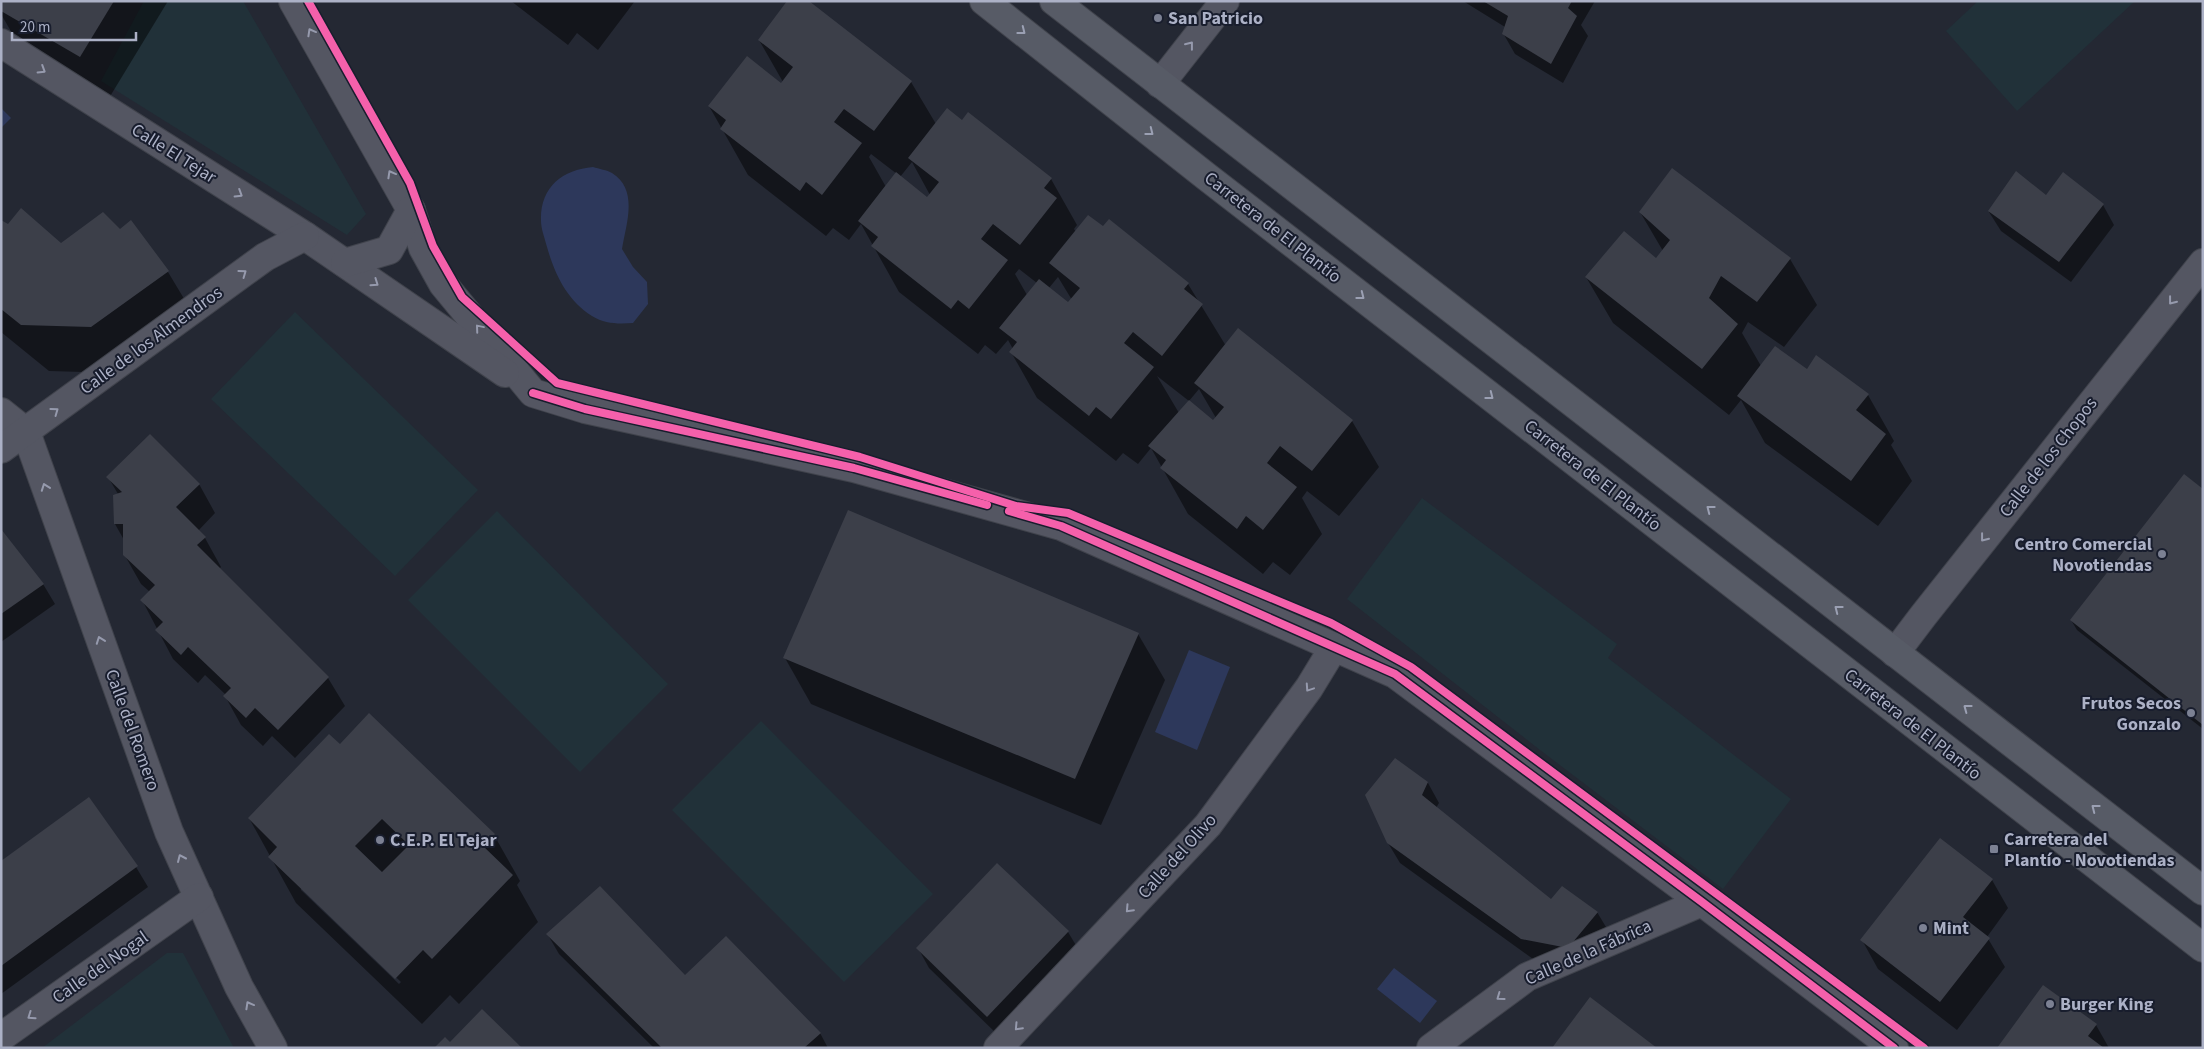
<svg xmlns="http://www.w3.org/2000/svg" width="2204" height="1049" font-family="'Source Sans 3',sans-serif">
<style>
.green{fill:#213139}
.water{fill:#2d385b}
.shadow{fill:#0007;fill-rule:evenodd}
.building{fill:#3c3f49;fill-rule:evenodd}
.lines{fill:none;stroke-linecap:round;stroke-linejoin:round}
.street-casing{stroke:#40434c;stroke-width:30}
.secondary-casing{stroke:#40434c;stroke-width:30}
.street{stroke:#545662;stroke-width:28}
.secondary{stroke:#575b66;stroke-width:28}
.cycleway-casing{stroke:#181d2d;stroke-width:11}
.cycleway{stroke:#f560ab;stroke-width:8}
.oneway{stroke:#9ba0b3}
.oneway2{stroke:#969aad}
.poi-dot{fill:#7c8193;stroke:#181d2d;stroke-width:2}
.labels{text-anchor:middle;stroke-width:4;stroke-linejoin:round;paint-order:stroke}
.poi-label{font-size:18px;font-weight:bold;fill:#acb1c6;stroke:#181d2d;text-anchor:start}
.street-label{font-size:18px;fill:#acb1c6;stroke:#181d2d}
</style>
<rect width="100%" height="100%" fill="#242833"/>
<g class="green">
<path d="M 144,1 L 243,1 L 366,214 L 347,235 L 101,81 Z"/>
<path d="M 1978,1 L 2135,1 L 2017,111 L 1946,31 Z"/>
<path d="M 295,312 L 478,490 L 395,576 L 211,399 Z"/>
<path d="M 1422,498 L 1617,644 L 1608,658 L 1791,799 L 1723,889 L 1540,750 L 1347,599 Z"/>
<path d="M 497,511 L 668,684 L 580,772 L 408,600 Z"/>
<path d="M 761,721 L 933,894 L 844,982 L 672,810 Z"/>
<path d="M 167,953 L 183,953 L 234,1048 L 42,1048 Z"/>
</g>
<g class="water">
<path d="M 1,108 L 11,118 L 1,128 Z"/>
<path d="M 593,167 C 599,169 607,170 612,173 C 639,190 626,224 622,249 L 633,267 L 647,282 L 648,304 L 633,323 C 618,324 605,324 592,316 C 567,300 555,275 547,247 C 545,239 541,229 541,221 C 540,187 562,170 593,167 Z"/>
<path d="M 1189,650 L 1230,667 L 1197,750 L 1155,732 Z"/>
<path d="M 1394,968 L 1437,1001 L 1420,1023 L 1377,989 Z"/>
</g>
<g class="shadow">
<path d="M 1,1 L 168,1 L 106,103 L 24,54 L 1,14 Z"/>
<path d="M 511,1 L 635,1 L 598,50 L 577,33 L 568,45 Z"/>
<path d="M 1463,1 L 1595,1 L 1581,25 L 1588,36 L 1563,83 L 1515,54 L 1503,33 L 1505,27 Z"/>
<path d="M 759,40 L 911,82 L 936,124 L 962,122 L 1051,179 L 1077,225 L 1074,229 L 1076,232 L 1188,284 L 1226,346 L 1352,421 L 1379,467 L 1339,516 L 1307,491 L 1302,498 L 1322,534 L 1290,575 L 1273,562 L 1263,574 L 1188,514 L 1151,448 L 1138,464 L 1123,453 L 1116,461 L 1037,398 L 1011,352 L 1013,349 L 1008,340 L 996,354 L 985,345 L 978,354 L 899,292 L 861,224 L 849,240 L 833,228 L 826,236 L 748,175 L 709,106 L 781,85 L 783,82 ZM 871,154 L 897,174 L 886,187 L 869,157 ZM 912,162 L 930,195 L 927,198 L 900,177 ZM 1019,269 L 1037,283 L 1027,295 L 1015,274 ZM 1058,277 L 1072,300 L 1069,304 L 1049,288 ZM 1157,376 L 1189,401 L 1199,389 L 1216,418 L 1213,421 L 1179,413 Z"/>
<path d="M 1673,170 L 1790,259 L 1817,305 L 1784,347 L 1748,322 L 1742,333 L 1761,366 L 1868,395 L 1894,441 L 1891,445 L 1912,481 L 1878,526 L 1765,443 L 1741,400 L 1729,415 L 1613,323 L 1586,277 L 1656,259 L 1663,251 L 1640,212 Z"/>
<path d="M 2047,197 L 2103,205 L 2114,225 L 2071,282 L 2001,231 L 1989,212 Z"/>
<path d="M 1,221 L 8,226 L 61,245 L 120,231 L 168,272 L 195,317 L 117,373 L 49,371 L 1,332 Z"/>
<path d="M 108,477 L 199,484 L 215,513 L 198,531 L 205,538 L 221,567 L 219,569 L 328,678 L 345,706 L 295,758 L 272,736 L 263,746 L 241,725 L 225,696 L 226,695 L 205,675 L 198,683 L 173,659 L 142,600 L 150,592 L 141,584 L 124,554 L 124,540 L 115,524 L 118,494 Z"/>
<path d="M 2203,490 L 2203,729 L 2077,630 L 2071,620 Z"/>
<path d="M 1,531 L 43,584 L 55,604 L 1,642 Z"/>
<path d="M 1138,634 L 1165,680 L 1101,825 L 811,704 L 785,658 Z"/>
<path d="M 340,745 L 494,835 L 520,881 L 517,885 L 538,922 L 459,1004 L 450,995 L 422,1024 L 296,903 L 249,818 ZM 301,886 L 401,982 L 399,984 L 301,890 Z"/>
<path d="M 1395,760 L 1428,783 L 1439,803 L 1436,808 L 1551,901 L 1597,912 L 1609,932 L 1579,968 L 1533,959 L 1400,863 L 1388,843 Z"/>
<path d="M 1,863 L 136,867 L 148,887 L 1,994 Z"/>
<path d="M 997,865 L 1068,932 L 1080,952 L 999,1036 L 929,968 L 918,948 Z"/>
<path d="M 1992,880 L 2008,908 L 1987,937 L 2005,967 L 1957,1030 L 1878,969 L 1862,940 Z"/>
<path d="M 548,935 L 685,977 L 820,1033 L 828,1048 L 654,1048 L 559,954 Z"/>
<path d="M 2096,1025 L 2109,1048 L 1999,1048 Z"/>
</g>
<g class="building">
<path d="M 1,1 L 114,1 L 80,57 L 1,11 Z"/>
<path d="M 787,1 L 809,1 L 912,81 L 874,131 L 844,109 L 834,122 L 862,143 L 822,195 L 806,182 L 800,191 L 720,129 L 726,120 L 708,106 L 747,56 L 781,83 L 793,67 L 758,40 Z"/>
<path d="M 1483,1 L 1572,1 L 1568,8 L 1577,16 L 1551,64 L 1502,34 L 1508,16 Z"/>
<path d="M 947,108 L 962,120 L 968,112 L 1052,178 L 1044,188 L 1057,198 L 1020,245 L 993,224 L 981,239 L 1008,260 L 969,309 L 958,300 L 951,309 L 871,246 L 878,237 L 858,221 L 896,172 L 927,197 L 939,182 L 908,158 Z"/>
<path d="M 1672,168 L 1791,258 L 1757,302 L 1721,276 L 1709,298 L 1738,324 L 1702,369 L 1585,277 L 1624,231 L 1656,258 L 1670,240 L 1639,212 Z"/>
<path d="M 2016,171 L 2046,195 L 2063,172 L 2104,204 L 2059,262 L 1988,211 Z"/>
<path d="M 21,208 L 61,243 L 103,212 L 120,229 L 131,220 L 169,271 L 91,327 L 21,325 L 1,309 L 1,220 L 8,224 Z"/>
<path d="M 1088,215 L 1103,226 L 1109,219 L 1189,283 L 1184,289 L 1203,304 L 1162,356 L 1133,332 L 1124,343 L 1154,367 L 1111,419 L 1096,407 L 1089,416 L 1009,352 L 1017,342 L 999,328 L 1039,279 L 1068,302 L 1080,288 L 1049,263 Z"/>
<path d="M 1238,328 L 1353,420 L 1312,471 L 1280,446 L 1267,463 L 1297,487 L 1263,530 L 1246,516 L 1237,529 L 1160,468 L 1166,460 L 1148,446 L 1189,400 L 1213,420 L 1224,407 L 1194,383 Z"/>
<path d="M 1775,346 L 1807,369 L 1816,355 L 1869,394 L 1856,410 L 1886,434 L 1851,481 L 1737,396 Z"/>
<path d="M 150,434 L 200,484 L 176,507 L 206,537 L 197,545 L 329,677 L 278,730 L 255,708 L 246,718 L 223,696 L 231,688 L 188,647 L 181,655 L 155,630 L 163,622 L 140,600 L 155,585 L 123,555 L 123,524 L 114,524 L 113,495 L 122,492 L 106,477 Z"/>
<path d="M 2184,474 L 2203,489 L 2203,725 L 2070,620 Z"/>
<path d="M 848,510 L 1139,633 L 1075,779 L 783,658 Z"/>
<path d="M 1,529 L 44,584 L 1,614 Z"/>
<path d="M 369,713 L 495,834 L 483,846 L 513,875 L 432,959 L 423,950 L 395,979 L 268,857 L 277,847 L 248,818 L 329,734 L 340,744 ZM 382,819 L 409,845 L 382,872 L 355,846 Z"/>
<path d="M 1395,758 L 1428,782 L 1422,795 L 1551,899 L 1562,886 L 1598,912 L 1568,948 L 1521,939 L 1387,843 L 1365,795 Z"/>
<path d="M 89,797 L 138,866 L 1,966 L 1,861 Z"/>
<path d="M 1940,838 L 1993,879 L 1963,917 L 1990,938 L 1940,1002 L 1860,940 Z"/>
<path d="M 997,863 L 1069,931 L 987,1017 L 916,948 Z"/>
<path d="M 600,886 L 685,975 L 726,936 L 821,1033 L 804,1048 L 662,1048 L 546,934 Z"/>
<path d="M 2043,985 L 2097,1024 L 2088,1036 L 2104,1048 L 1997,1048 Z"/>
<path d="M 1590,997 L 1657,1048 L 1552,1048 Z"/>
<path d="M 482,1009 L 522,1048 L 434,1048 L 445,1037 L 450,1042 Z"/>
</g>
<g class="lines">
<g class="street-casing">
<g id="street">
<path d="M 293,1 L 411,210 L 423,248 L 443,284 L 533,393 L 585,409 L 854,468 L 1061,526 L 1395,674 L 1702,902 L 1894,1048"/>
<path d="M 1,43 L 305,236 L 505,373"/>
<path d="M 1160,84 L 1225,1"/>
<path d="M 345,263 L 389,250 L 411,210"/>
<path d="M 1,412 L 26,432 L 169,832 L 239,987 L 273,1048"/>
<path d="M 1,449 L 265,257 L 305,236"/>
<path d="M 1895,653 L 1923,616 L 2203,263"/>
<path d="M 1,1037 L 199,897"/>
<path d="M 998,1048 L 1208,825 L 1309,688 L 1334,647"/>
<path d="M 1431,1048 L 1527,977 L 1702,902"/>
</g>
</g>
<g class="secondary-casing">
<g id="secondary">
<path d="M 984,1 L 1207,177 L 2203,948"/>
<path d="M 1054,1 L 2203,891"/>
</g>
</g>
<use href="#street" class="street"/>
<use href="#secondary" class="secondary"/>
<g class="cycleway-casing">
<g id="cycleway">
<path d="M 308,1 L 410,183 L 433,246 L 462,297 L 557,383 L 860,457 L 1016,506 L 1068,513 L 1331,623 L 1411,667 L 1924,1048"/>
<path d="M 533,393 L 585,409 L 854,468 L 987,505"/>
<path d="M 1009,511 L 1061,526 L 1395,674 L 1702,902 L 1894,1048"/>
</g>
</g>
<use href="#cycleway" class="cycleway"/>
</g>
<defs><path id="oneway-chevron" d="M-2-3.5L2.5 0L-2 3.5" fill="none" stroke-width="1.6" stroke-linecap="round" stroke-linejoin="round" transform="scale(1.25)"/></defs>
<g class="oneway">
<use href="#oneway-chevron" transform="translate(1022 31) rotate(38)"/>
<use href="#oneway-chevron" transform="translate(1150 132) rotate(38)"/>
<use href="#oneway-chevron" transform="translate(1361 296) rotate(38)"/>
<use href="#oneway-chevron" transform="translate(1490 396) rotate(38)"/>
<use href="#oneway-chevron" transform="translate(1710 509) rotate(-142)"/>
<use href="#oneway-chevron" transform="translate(1838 609) rotate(-142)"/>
<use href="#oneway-chevron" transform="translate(1967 708) rotate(-143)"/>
<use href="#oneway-chevron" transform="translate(2095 808) rotate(-142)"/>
</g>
<g class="oneway2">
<use href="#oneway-chevron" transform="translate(311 32) rotate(-119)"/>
<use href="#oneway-chevron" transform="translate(1190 45) rotate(-52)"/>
<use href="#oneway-chevron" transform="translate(42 70) rotate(32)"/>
<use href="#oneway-chevron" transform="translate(391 174) rotate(-119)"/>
<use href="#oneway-chevron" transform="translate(239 194) rotate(32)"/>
<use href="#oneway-chevron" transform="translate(243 273) rotate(-36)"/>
<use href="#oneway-chevron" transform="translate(375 283) rotate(35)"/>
<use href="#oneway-chevron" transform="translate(2172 301) rotate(128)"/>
<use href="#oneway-chevron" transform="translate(479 328) rotate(-130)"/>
<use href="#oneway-chevron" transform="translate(55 411) rotate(-36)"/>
<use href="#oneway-chevron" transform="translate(45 487) rotate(-110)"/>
<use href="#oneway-chevron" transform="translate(1984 538) rotate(128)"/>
<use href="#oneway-chevron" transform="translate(100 640) rotate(-110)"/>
<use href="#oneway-chevron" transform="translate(1309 688) rotate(124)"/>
<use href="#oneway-chevron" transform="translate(181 858) rotate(-114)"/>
<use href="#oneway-chevron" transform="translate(1129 909) rotate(133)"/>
<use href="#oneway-chevron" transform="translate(1500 997) rotate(144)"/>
<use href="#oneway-chevron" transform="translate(249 1005) rotate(-119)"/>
<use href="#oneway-chevron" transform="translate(31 1016) rotate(145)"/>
<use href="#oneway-chevron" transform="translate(1018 1027) rotate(133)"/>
</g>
<g class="poi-dot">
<circle cx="1158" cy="18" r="5"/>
<circle cx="2162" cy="554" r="5"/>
<circle cx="2191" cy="713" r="5"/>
<circle cx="380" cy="840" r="5"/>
<rect x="1989" y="844" width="10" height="10" rx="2.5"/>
<circle cx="1923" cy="928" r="5"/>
<circle cx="2050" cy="1004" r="5"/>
</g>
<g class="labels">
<g class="poi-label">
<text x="1168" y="24">San Patricio</text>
<text x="2152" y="550" text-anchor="end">Centro Comercial<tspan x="2152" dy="21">Novotiendas</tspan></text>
<text x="2181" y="709" text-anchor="end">Frutos Secos<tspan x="2181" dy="21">Gonzalo</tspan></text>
<text x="2004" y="845">Carretera del<tspan x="2004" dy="21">Plantío - Novotiendas</tspan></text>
<text x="390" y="846">C.E.P. El Tejar</text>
<text x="1933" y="934">Mint</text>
<text x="2060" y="1010">Burger King</text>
</g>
<g class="street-label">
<text transform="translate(174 153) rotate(32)" y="6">Calle El Tejar</text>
<text transform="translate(1273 227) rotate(38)" y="6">Carretera de El Plantío</text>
<text transform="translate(151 340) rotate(-36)" y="6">Calle de los Almendros</text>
<text transform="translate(2048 457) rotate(-52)" y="6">Calle de los Chopos</text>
<text transform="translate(1593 475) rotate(38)" y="6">Carretera de El Plantío</text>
<text transform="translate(1913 724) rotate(38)" y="6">Carretera de El Plantío</text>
<text transform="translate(133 730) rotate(70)" y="6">Calle del Romero</text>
<text transform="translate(1177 856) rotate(-48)" y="6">Calle del Olivo</text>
<text transform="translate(1588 952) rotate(-24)" y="6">Calle de la Fábrica</text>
<text transform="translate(100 967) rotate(-35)" y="6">Calle del Nogal</text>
</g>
</g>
<rect width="2204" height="1049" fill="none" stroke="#acb1c6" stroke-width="5"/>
<path d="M12 32v8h124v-8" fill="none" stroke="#acb1c6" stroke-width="2.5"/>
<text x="20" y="32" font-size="15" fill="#acb1c6" stroke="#181d2d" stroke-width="4" paint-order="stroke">20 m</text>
</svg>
